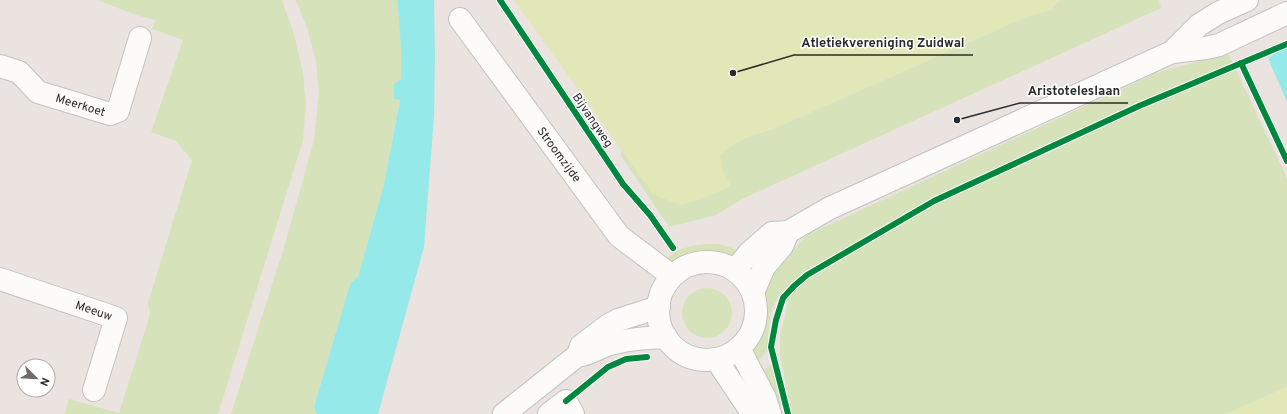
<svg xmlns="http://www.w3.org/2000/svg" width="1287" height="414" font-family="Overpass,sans-serif">
<style>
.green{fill:#d6e3ba}
.pitch{fill:#e2e7b7}
.water{fill:#96e9e9}
.lines{fill:none;stroke-linecap:round;stroke-linejoin:round}
.street-casing{stroke:#c3c2c2;stroke-width:24}
.secondary-casing{stroke:#c3c2c2;stroke-width:24}
.street{stroke:#fcfbfa;stroke-width:22}
.secondary{stroke:#fcfbfa;stroke-width:22}
.cycleway-casing{stroke:#fff;stroke-width:8}
.cycleway{stroke:#00873e;stroke-width:6}
.labels{text-anchor:middle;stroke-width:3;stroke-linejoin:round;paint-order:stroke}
.street-label{font-size:12px;fill:#2b2b2b;stroke:#fff}
.leader{fill:none;stroke:#2b2b2b;stroke-width:1.5}
.callout-dot{fill:#2b2b2b;stroke:#fff;stroke-width:1.5}
.callout-label{font-size:13px;text-anchor:middle;font-weight:bold;fill:#2b2b2b;stroke:#fff;stroke-width:3;stroke-linejoin:round;paint-order:stroke}
</style>
<rect width="100%" height="100%" fill="#eae3e0"/>
<g class="green">
<path d="M 97,0 L 282,0 L 294,34 L 303,73 L 306,104 L 303,140 L 218,414 L 64,414 L 69,399 L 119,413 L 149,318 L 150,312 L 148,303 L 192,160 L 176,141 L 151,132 L 183,40 L 152,29 L 155,20 L 136,15 Z"/>
<path d="M 296,0 L 397,0 C 400,25 404,53 401,78 C 400,85 396,92 394,99 L 400,99 L 384,184 L 358,277 L 350,284 L 314,407 L 317,414 L 231,414 L 285,244 L 314,140 L 319,92 L 316,61 L 307,28 Z"/>
<path d="M 1060,0 L 1159,0 L 1161,8 L 740,200 L 716,215 L 669,227 L 621,156 L 623,133 L 753,135 L 773,129 L 1028,16 L 1050,10 Z"/>
<path d="M 1228,53 L 1287,178 L 1287,387 L 1227,414 L 792,414 L 780,355 L 780,336 L 788,303 L 782,290 L 772,309 L 769,326 L 768,346 L 766,352 L 758,361 L 755,359 L 753,351 L 755,340 L 759,324 L 761,297 L 775,270 L 807,235 L 1156,73 Z"/>
<path d="M 708,244 L 719,244 L 738,250 C 729,263 713,257 700,259 C 693,261 686,264 679,267 L 667,258 C 677,248 694,245 708,244 Z"/>
<circle cx="707" cy="313" r="25"/>
<path d="M 770,365 L 773,366 L 780,388 L 783,404 L 781,406 L 777,405 L 774,394 L 764,371 Z"/>
</g>
<g class="pitch">
<path d="M 514,0 L 1060,0 L 1050,10 L 1028,16 L 773,129 L 753,135 L 739,141 L 720,155 L 722,169 L 731,186 L 700,200 L 680,205 L 653,194 Z"/>
<path d="M 1287,387 L 1287,414 L 1227,414 Z"/>
</g>
<g class="water">
<path d="M 397,0 L 434,0 L 435,56 L 434,116 L 424,247 L 378,414 L 317,414 L 314,407 L 350,284 L 358,277 L 384,184 L 400,100 L 394,99 L 394,84 L 401,79 C 402,53 400,26 397,0 Z"/>
<path d="M 1287,45 L 1287,102 L 1268,58 Z"/>
</g>
<g class="lines">
<g class="street-casing">
<g id="street">
<path id="s1" d="M 460,19 L 619,236 L 672,276"/>
<path id="s2" d="M 0,66 L 19,72 L 38,92 L 110,114 L 118,111 L 140,38"/>
<path id="s3" d="M 0,279 L 116,318 L 94,390"/>
<path d="M 549,414 L 566,401 L 573,414"/>
</g>
</g>
<g class="secondary-casing">
<g id="secondary">
<path d="M 1172,52 L 1199,25 L 1218,13 L 1247,0"/>
<circle cx="707" cy="311" r="49"/>
<path d="M 735,270 L 750,252 L 772,233 L 788,232 L 830,208 L 1172,52 L 1206,48 L 1219,45 L 1287,13"/>
<path d="M 753,293 L 764,267 L 782,246 L 788,232"/>
<path d="M 739,348 L 765,398 L 770,414"/>
<path d="M 581,355 C 590,354 598,348 607,345 C 626,339 646,338 666,337"/>
<path d="M 716,359 L 748,407 L 755,414"/>
<path d="M 504,414 L 578,355 L 581,346 L 607,326 L 618,320 L 659,307"/>
</g>
</g>
<use href="#street" class="street"/>
<use href="#secondary" class="secondary"/>
<g class="cycleway-casing">
<g id="cycleway">
<path d="M 500,0 L 623,184 L 650,215 L 673,248"/>
<path d="M 1241,63 L 1287,161"/>
<path d="M 566,401 L 608,367 L 626,359 L 647,357"/>
<path d="M 788,414 L 771,347 L 776,320 L 783,298 L 794,286 L 807,275 L 934,201 L 1139,106 L 1287,44"/>
</g>
</g>
<use href="#cycleway" class="cycleway"/>
</g>
<g class="labels">
<g class="street-label">
<text dy="4" stroke="none"><textPath href="#s2" startOffset="92">Meerkoet</textPath></text>
<text transform="translate(593 120) rotate(56)" y="4">Bijvangweg</text>
<text dy="4" stroke="none"><textPath href="#s1" startOffset="168">Stroomzijde</textPath></text>
<text dy="4" stroke="none"><textPath href="#s3" startOffset="99">Meeuw</textPath></text>
</g>
</g>
<path class="leader" d="M733 73L794 55H973M957 120L1020 103H1128"/>
<g class="callout-dot">
<circle cx="733" cy="73" r="4"/>
<circle cx="957" cy="120" r="4"/>
</g>
<g class="callout-label">
<text x="883" y="47">Atletiekvereniging Zuidwal</text>
<text x="1074" y="95">Aristoteleslaan</text>
</g>
<g transform="translate(36 378) rotate(114)"><circle r="19" fill="#ffffff" stroke="#aaaaaa"/>
<path d="M0-3L7 15L0 10L-7 15Z" fill="#6e6b6a"/>
<text y="-6" font-size="11" font-weight="bold" text-anchor="middle" fill="#2b2b2b">N</text>
</g>
</svg>
